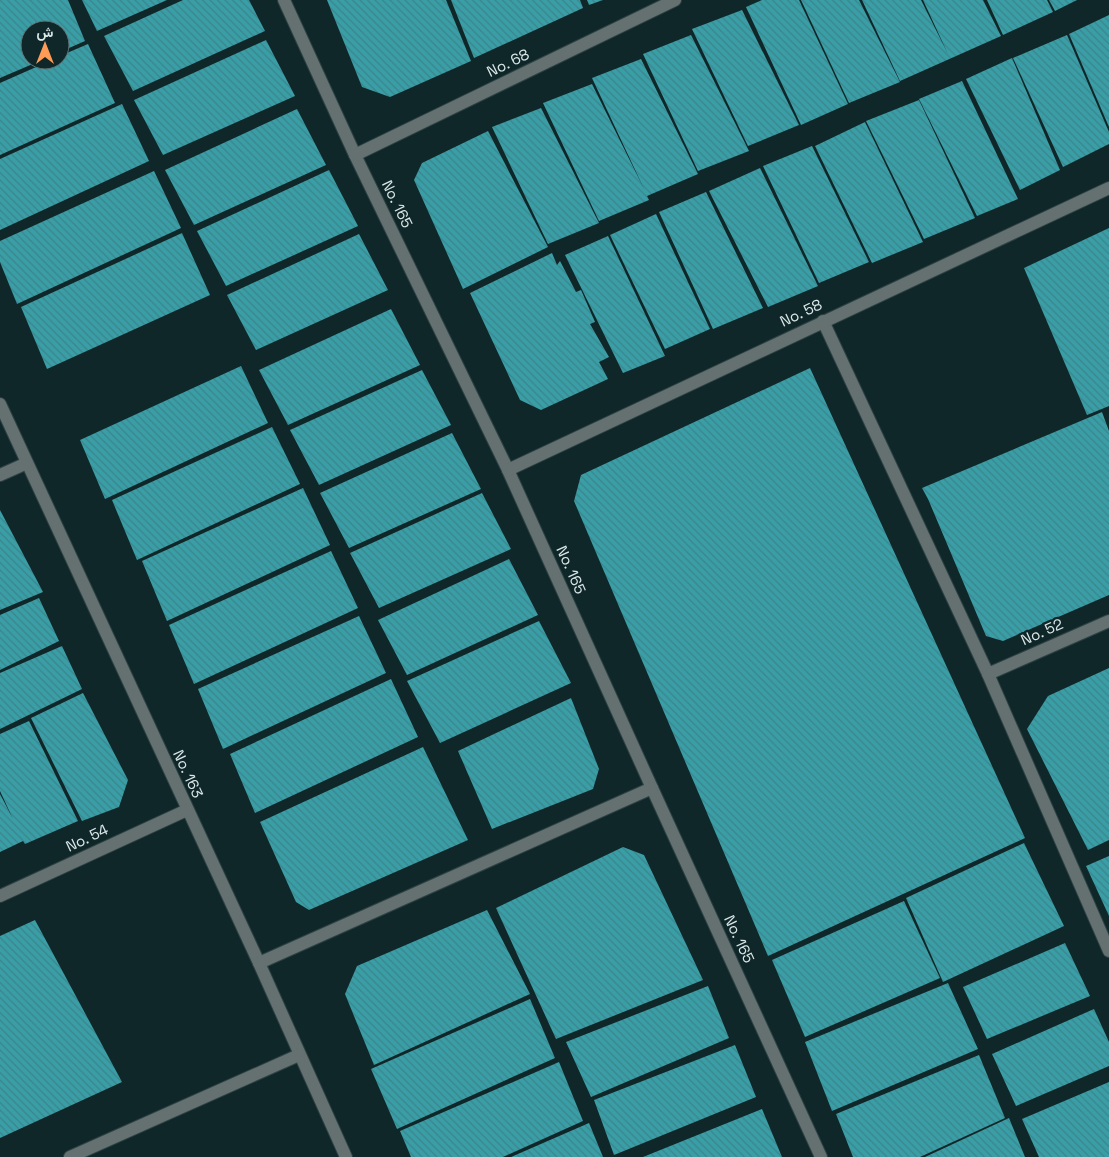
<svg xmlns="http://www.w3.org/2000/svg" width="1109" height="1157" font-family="'Space Grotesk',Vazirmatn,sans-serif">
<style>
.building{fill:url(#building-back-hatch)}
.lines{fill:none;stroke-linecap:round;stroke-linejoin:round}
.minor-casing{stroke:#2c4244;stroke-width:14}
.minor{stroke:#657071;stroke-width:12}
.labels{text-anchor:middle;stroke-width:5;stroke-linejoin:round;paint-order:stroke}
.street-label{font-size:15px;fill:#dbe8ea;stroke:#102729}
</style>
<defs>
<pattern id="building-back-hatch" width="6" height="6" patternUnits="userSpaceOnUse" patternTransform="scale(1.25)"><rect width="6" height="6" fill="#3a9ea7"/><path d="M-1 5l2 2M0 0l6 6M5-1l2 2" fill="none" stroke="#3c848a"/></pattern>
</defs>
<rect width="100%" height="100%" fill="#102729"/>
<g class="building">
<path d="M 0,0 L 68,0 L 85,41 L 60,52 L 60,30 L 30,30 L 30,60 L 42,60 L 0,78 Z"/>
<path d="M 82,0 L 167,0 L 97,31 Z"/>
<path d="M 183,0 L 249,0 L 265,31 L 133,91 L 104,36 Z"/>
<path d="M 327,0 L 446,0 L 471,61 L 390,97 L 362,87 Z"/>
<path d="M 451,0 L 580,0 L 583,8 L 474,58 Z"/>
<path d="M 587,0 L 603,0 L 589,5 Z"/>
<path d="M 762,0 L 799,0 L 848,104 L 801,125 L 746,7 Z"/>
<path d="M 801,0 L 859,0 L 900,82 L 849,103 Z"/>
<path d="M 862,0 L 921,0 L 948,54 L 923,0 L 983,0 L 1001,36 L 900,81 Z"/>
<path d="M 987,0 L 1047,0 L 1053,12 L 1003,35 Z"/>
<path d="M 1049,0 L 1077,0 L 1055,11 Z"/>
<path d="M 742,10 L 799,125 L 748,146 L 692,29 Z"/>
<path d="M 1109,15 L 1109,127 L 1069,34 Z"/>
<path d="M 691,35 L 749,151 L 698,171 L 643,54 Z"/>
<path d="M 1067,35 L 1109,132 L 1109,144 L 1063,167 L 1013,58 Z"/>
<path d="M 266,40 L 295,96 L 163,155 L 134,100 Z"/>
<path d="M 88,44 L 115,103 L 0,155 L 0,83 L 52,60 L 60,60 L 60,56 Z"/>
<path d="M 1012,58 L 1060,170 L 1020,190 L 966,79 Z"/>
<path d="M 641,59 L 698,174 L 647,196 L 649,200 L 599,221 L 543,103 L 592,84 L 645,191 L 592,78 Z"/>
<path d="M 962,81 L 1018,199 L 977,216 L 919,99 Z"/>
<path d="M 919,100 L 975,218 L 924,239 L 866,121 Z"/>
<path d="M 122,104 L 149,161 L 0,230 L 0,159 Z"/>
<path d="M 541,108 L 599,223 L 548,244 L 492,127 Z"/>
<path d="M 297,109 L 326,165 L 194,225 L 165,170 Z"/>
<path d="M 865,122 L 923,242 L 872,263 L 815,146 Z"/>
<path d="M 488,131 L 548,247 L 463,289 L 414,180 L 422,163 Z"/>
<path d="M 812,146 L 869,262 L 819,283 L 763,166 Z"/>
<path d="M 760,168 L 818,286 L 768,307 L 709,191 Z"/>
<path d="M 329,170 L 358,226 L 226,286 L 197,231 Z"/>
<path d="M 154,171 L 181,228 L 17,304 L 0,262 L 0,241 Z"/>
<path d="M 706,192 L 763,308 L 713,329 L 659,212 Z"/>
<path d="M 656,214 L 710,329 L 665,349 L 610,235 Z"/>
<path d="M 1109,228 L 1109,406 L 1087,415 L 1024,268 Z"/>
<path d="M 182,233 L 210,295 L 47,369 L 21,307 Z"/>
<path d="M 359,234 L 388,290 L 256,350 L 227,295 Z"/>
<path d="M 608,236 L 665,356 L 623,373 L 565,255 Z"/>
<path d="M 552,253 L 557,265 L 560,261 L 576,292 L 581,290 L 595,322 L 590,324 L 609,357 L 599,362 L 608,379 L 541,410 L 520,400 L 470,293 Z"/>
<path d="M 391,309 L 420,365 L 288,425 L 259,370 Z"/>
<path d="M 241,366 L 268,423 L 105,499 L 80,440 Z"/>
<path d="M 810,368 L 1025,838 L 768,956 L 574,501 L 581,475 Z"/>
<path d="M 422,370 L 451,425 L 319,485 L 290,430 Z"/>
<path d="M 1102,412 L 1109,431 L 1109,595 L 1003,641 L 986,636 L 928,499 L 922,488 Z"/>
<path d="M 272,427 L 300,484 L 137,560 L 112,500 Z"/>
<path d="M 452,433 L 481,489 L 349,548 L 320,493 Z"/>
<path d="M 303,488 L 330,545 L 167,621 L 142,561 Z"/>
<path d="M 482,493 L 511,549 L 379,608 L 350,553 Z"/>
<path d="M 0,510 L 43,592 L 0,610 Z"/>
<path d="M 331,551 L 358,608 L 194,684 L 169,625 Z"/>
<path d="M 509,559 L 538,615 L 407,675 L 378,620 Z"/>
<path d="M 39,598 L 59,641 L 0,670 L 0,615 Z"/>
<path d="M 359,616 L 386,673 L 223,749 L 198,689 Z"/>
<path d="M 539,621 L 571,683 L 440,743 L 407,681 Z"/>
<path d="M 62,646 L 82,689 L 0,729 L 0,673 Z"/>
<path d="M 1109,668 L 1109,840 L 1088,850 L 1027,729 L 1048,696 Z"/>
<path d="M 391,679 L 418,737 L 255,813 L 230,754 Z"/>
<path d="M 83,693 L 128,780 L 119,807 L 82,821 L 31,718 Z"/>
<path d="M 571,698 L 599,769 L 593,789 L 492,829 L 458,751 Z"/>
<path d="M 29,721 L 78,821 L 25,844 L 23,841 L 0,852 L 0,794 L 13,819 L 0,791 L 0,734 Z"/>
<path d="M 423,747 L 468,840 L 309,910 L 296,902 L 260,822 Z"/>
<path d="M 1024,843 L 1064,926 L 943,982 L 906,898 Z"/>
<path d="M 623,847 L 644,855 L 703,980 L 556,1039 L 496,908 Z"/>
<path d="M 1109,856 L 1109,916 L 1086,866 Z"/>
<path d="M 904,901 L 940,978 L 805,1037 L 772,960 Z"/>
<path d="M 487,910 L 530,994 L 374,1065 L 345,994 L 357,966 Z"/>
<path d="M 35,920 L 122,1082 L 0,1138 L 0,936 Z"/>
<path d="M 1065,943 L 1090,996 L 987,1039 L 963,987 Z"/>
<path d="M 948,983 L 978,1049 L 832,1111 L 805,1042 Z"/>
<path d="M 708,986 L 729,1038 L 591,1097 L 566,1042 Z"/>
<path d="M 530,999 L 555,1058 L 397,1129 L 371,1069 Z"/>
<path d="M 1094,1009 L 1109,1042 L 1109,1066 L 1016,1106 L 992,1054 Z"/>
<path d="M 735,1045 L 756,1097 L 614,1155 L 594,1100 Z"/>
<path d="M 979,1055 L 1005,1118 L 920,1157 L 853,1157 L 836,1114 Z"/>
<path d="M 559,1062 L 583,1121 L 503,1157 L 411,1157 L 400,1131 Z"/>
<path d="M 1109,1082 L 1109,1157 L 1039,1157 L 1022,1119 Z"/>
<path d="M 762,1109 L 782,1157 L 643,1157 Z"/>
<path d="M 1009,1118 L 1025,1157 L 925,1157 Z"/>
<path d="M 589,1123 L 603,1157 L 511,1157 Z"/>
</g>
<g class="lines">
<g class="minor-casing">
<g id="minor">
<path d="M 284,0 L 355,155 L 508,470 L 652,788 L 821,1157"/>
<path d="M 355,155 L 675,0"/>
<path d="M 823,321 L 988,674 L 1109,951"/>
<path d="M 0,404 L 259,963 L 346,1157"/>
<path d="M 508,470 L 1109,188"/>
<path d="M 0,475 L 27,463"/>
<path d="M 988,674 L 1109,621"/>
<path d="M 0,896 L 187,810"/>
<path d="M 259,963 L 652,788"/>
<path d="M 70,1157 L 299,1055"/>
</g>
</g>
<use href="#minor" class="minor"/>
</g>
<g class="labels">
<g class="street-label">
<text transform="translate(508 63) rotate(-26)" y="5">No. 68</text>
<text transform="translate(397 204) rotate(64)" y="5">No. 165</text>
<text transform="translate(801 313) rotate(-25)" y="5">No. 58</text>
<text transform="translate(571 570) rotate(66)" y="5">No. 165</text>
<text transform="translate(1042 632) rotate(-24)" y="5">No. 52</text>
<text transform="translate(188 774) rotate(65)" y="5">No. 163</text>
<text transform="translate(87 838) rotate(-25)" y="5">No. 54</text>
<text transform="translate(739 939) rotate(65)" y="5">No. 165</text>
</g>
</g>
<g transform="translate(45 45)"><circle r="24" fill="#102729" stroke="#617476"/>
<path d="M0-4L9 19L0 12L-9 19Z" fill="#fe9c57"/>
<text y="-8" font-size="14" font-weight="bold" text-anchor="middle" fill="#dbe8ea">ش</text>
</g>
</svg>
